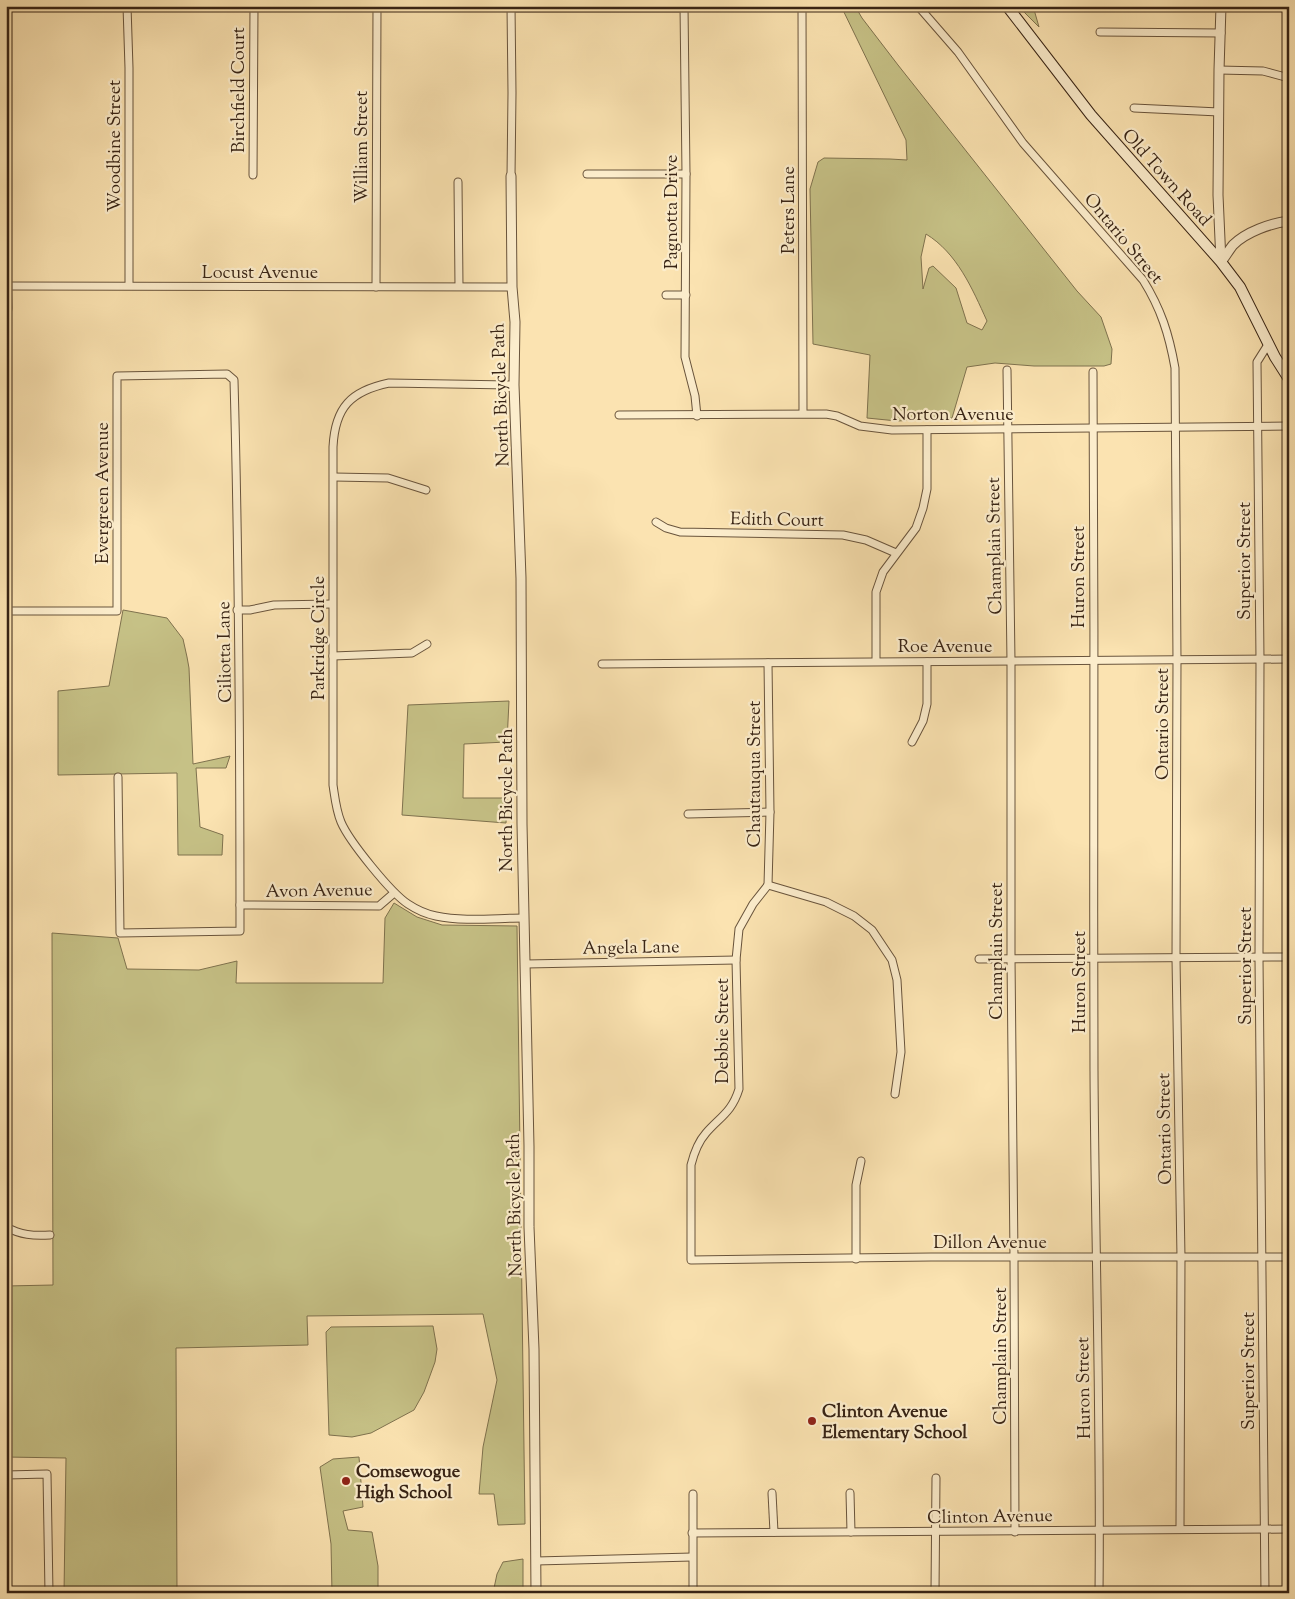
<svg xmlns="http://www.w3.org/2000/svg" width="1295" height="1599" font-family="'Sorts Mill Goudy',serif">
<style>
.green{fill:#c6c186;stroke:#7f724e;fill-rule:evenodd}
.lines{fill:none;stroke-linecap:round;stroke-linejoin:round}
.minor-casing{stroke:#69543c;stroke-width:9}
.tertiary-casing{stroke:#69543c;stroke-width:11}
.secondary-casing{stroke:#382415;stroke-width:12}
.minor{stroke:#fcedcc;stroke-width:7}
.tertiary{stroke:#fcedcc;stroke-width:9}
.secondary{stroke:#fcedcc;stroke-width:10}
.poi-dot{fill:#8f2418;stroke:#fcedcc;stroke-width:2}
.labels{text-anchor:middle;stroke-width:4.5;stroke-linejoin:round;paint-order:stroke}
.street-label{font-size:18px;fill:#382415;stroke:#fcedcc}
.poi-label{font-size:18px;font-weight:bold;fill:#382415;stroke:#fcedcc;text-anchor:start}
</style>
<rect width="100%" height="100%" fill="#fbe3b1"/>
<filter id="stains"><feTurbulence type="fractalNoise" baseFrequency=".004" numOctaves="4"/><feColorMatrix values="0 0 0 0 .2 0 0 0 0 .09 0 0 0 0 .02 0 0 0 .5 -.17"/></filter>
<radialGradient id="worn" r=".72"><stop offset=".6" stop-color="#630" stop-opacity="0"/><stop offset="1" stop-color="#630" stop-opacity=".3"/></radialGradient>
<g class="green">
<path d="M 841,6 L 855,6 L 862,18 L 898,65 L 1077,291 L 1101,317 L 1112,349 L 1111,364 L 1104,366 L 1034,366 L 995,363 L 967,367 L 952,418 L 897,421 L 867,418 L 870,355 L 813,344 L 810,189 L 818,162 L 824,158 L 890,159 L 907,160 L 906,140 ZM 926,234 C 957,253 972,288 987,321 L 982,330 L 967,323 L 956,288 L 933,266 L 929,268 L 923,289 L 921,257 Z"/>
<path d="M 1018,6 L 1033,6 L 1039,27 Z"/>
<path d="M 123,610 L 167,618 L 183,639 L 187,657 L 189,668 L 193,764 L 230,756 L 226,768 L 196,768 L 200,827 L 223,835 L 222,855 L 178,855 L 177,773 L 58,775 L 58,691 L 109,686 Z"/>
<path d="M 509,701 L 507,742 L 464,744 L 463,798 L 507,798 L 506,823 L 402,815 L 408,705 Z"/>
<path d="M 394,903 L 417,917 L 442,925 L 517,926 L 525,1524 L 498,1525 L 494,1494 L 479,1494 L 483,1447 L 497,1380 L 483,1314 L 307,1316 L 308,1345 L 176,1348 L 177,1593 L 64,1593 L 66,1458 L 6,1457 L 6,1286 L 53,1285 L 52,933 L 118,938 L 127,969 L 199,970 L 237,961 L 236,983 L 383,983 L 385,918 Z"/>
<path d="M 433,1326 L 437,1349 L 435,1362 L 424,1392 L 414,1410 L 371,1433 L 352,1437 L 329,1435 L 326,1332 L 331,1327 Z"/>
<path d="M 359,1457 L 363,1507 L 343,1511 L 348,1530 L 372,1532 L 378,1566 L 378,1593 L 332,1593 L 331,1544 L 320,1467 L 333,1459 Z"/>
<path d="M 523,1559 L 523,1593 L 493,1593 L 497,1574 L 503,1562 Z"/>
</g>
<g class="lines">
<g class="minor-casing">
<g id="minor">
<path d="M 127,6 L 129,68 L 129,285"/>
<path d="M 511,6 L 512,93 L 511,176"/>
<path d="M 684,6 L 686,174 L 685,357 L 695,396 L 697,416"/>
<path d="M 802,6 L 803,413"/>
<path d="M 918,6 L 958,52 L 1023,143 L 1143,280 C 1161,309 1169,334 1175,368 L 1177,660 L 1176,959 L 1181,1257 L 1180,1529"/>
<path d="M 511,8 L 684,8"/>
<path d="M 1100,32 L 1221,33"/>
<path d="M 1219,70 L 1263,71 L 1289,78"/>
<path d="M 1134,108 L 1219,112"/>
<path d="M 587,174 L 686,174"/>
<path d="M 253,175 L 254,6"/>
<path d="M 458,182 L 459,286"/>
<path d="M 6,248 L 8,308 L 6,322"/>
<path d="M 8,286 L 512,287"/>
<path d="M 376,287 L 377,6"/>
<path d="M 666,295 L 686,295"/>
<path d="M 1007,370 L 1011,661 L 1011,958 L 1014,1257 L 1015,1532"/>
<path d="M 1093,372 C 1095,605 1093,838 1094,1071 C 1095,1245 1101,1419 1099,1593"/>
<path d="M 514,385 L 389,383 C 351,391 335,407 333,447 L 333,785 C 335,798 336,810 341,822 C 349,841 391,893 408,904 C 417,910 426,914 436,916 C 464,922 495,918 524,918"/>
<path d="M 619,415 L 826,414 L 837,416 L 860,426 L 892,430 L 1289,426"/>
<path d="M 334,477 L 388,478 L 426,490"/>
<path d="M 656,522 L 666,528 L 680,532 L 843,535 L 866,540 L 896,553"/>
<path d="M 237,610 L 250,610 L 274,605 L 332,604"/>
<path d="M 6,611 L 117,611 L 117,376 L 227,374 L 234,380 C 239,564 240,748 240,931 L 120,933 L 118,777"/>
<path d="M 333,656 L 412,653 L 427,644"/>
<path d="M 876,661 L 876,592 L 883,572 L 916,528 L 923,508 L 927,489 L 927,430"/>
<path d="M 602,664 L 1289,659"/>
<path d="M 912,742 L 923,721 L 927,704 L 927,662"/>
<path d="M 688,814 L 770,812"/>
<path d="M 768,885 L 753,904 L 739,929 L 736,960 L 739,1089 C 732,1112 720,1117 706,1133 C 698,1142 694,1153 691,1165 L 691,1260 L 931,1257 L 1289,1257"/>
<path d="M 768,885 L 826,902 L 854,916 L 872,930 L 892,960 L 897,980 L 901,1052 L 895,1094"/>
<path d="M 768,885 L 770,812 L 768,663"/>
<path d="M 240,905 L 379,906 L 394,893"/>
<path d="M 979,959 L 1289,957"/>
<path d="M 526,964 L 736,960"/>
<path d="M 6,1227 C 21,1235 33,1236 50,1235"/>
<path d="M 856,1259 L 856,1185 L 861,1161"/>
<path d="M 6,1475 L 47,1474 L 49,1593"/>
<path d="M 772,1493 L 774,1532"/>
<path d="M 850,1493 L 851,1532"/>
<path d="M 692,1533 L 1289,1529"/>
<path d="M 536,1561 L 692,1557"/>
<path d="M 693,1593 L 693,1494"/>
<path d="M 935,1593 L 936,1478"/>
<path d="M 1265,1593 L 1259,958 L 1260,660 L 1257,362 L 1269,343"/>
</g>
</g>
<g class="tertiary-casing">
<g id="tertiary">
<path d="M 1221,6 L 1219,70 L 1218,195 L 1221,262"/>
<path d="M 511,176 L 512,287 L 515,322 L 514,385 L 521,578 L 522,824 L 529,1146 L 529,1227 L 534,1349 L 536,1593"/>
<path d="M 1221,262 C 1225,257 1229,250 1233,245 C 1246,232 1271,223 1289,221"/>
</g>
</g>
<g class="secondary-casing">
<path id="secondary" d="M 1007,6 L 1091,115 L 1221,262 L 1240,287 L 1275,357 L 1289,379"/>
</g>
<use href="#minor" class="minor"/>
<use href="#tertiary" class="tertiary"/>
<use href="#secondary" class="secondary"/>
</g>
<g class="poi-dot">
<circle cx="812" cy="1421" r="5"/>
<circle cx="346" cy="1481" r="5"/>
</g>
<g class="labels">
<g class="street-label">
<text transform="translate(238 90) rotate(-90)" y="6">Birchfield Court</text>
<text transform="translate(114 146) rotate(-90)" y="6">Woodbine Street</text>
<text transform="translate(361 147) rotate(-90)" y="6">William Street</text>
<text transform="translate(1167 177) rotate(48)" y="6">Old Town Road</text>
<text transform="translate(788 210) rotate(-90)" y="6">Peters Lane</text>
<text transform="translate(671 212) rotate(-90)" y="6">Pagnotta Drive</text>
<text transform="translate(1124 238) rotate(50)" y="6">Ontario Street</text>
<text x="260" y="278">Locust Avenue</text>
<text transform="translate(500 395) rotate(-92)" y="6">North Bicycle Path</text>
<text x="953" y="420">Norton Avenue</text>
<text transform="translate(102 493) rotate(-90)" y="6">Evergreen Avenue</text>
<text transform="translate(777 519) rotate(1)" y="6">Edith Court</text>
<text transform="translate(994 546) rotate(-91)" y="6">Champlain Street</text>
<text transform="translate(1244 561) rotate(-90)" y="6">Superior Street</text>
<text transform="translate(1078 577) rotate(-90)" y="6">Huron Street</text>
<text transform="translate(318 638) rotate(-90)" y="6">Parkridge Circle</text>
<text x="945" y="652">Roe Avenue</text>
<text transform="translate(224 652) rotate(-91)" y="6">Ciliotta Lane</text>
<text transform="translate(1162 724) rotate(-90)" y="6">Ontario Street</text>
<text transform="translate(754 774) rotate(-90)" y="6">Chautauqua Street</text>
<text transform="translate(506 800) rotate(-90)" y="6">North Bicycle Path</text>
<text transform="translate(319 890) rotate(-1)" y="6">Avon Avenue</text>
<text transform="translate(631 947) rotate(-1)" y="6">Angela Lane</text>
<text transform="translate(996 951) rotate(-90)" y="6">Champlain Street</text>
<text transform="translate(1245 966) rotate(-90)" y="6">Superior Street</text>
<text transform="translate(1079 982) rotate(-90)" y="6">Huron Street</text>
<text transform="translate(722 1031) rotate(-90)" y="6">Debbie Street</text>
<text transform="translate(1164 1129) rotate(-91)" y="6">Ontario Street</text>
<text transform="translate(514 1205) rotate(-91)" y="6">North Bicycle Path</text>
<text x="990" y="1248">Dillon Avenue</text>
<text transform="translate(1000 1356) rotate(-90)" y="6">Champlain Street</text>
<text transform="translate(1248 1371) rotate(-90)" y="6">Superior Street</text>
<text transform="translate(1083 1388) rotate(-91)" y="6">Huron Street</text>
<text transform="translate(990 1516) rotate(-1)" y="6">Clinton Avenue</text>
</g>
<g class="poi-label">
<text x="822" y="1417">Clinton Avenue<tspan x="822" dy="21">Elementary School</tspan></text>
<text x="356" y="1477">Comsewogue<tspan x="356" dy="21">High School</tspan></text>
</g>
</g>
<rect width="1295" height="1599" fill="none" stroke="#fbe3b1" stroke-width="25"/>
<rect x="8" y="8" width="1280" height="1584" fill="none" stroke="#382415" stroke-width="2.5"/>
<rect x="12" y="12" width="1270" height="1574" fill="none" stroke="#382415"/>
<rect width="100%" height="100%" filter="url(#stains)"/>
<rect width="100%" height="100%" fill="url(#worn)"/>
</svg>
